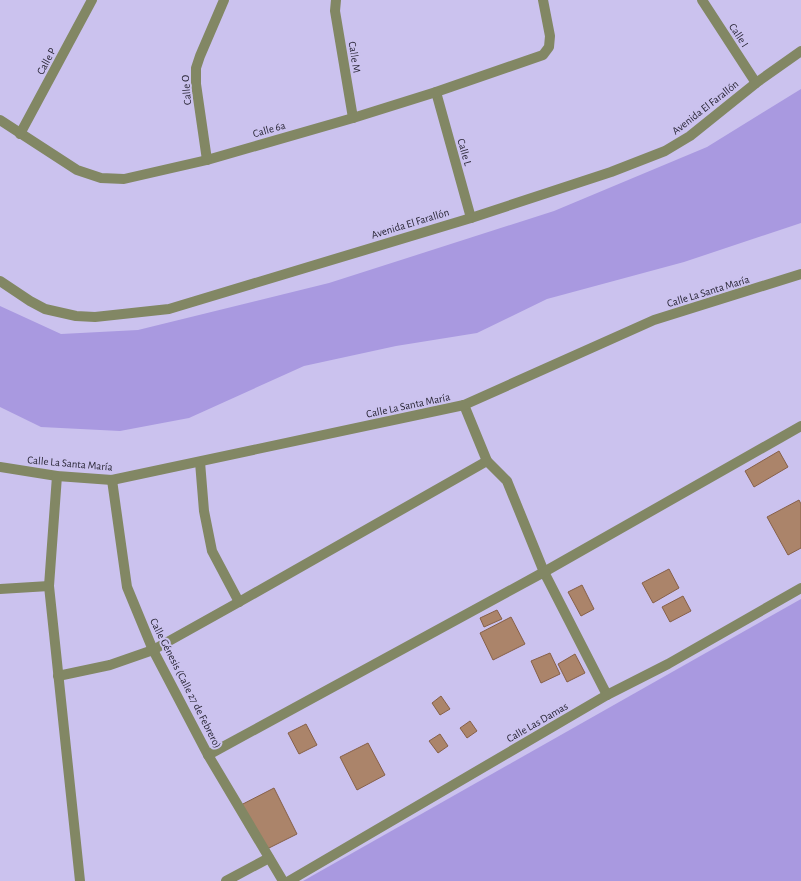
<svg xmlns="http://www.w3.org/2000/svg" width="801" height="881" font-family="'Alegreya Sans',sans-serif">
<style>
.green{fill:#a999e0}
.building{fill:#ab846a;stroke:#866048}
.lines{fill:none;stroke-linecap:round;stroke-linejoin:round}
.minor{stroke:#828764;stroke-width:10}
.labels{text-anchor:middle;stroke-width:4;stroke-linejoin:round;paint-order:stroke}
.street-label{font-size:11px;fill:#292636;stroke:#cbc2ee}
</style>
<rect width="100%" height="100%" fill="#cbc2ee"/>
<g class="green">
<path d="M 801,89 L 801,223 L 684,262 L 547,299 L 477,333 L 396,346 L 304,366 L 189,418 L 120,431 L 41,427 L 0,407 L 0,306 L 61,334 L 138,330 L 329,283 L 554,211 L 707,147 Z"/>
<path d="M 801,599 L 801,881 L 303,881 Z"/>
</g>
<g class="building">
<path d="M 779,451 L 788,467 L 754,487 L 745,471 Z"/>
<path d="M 799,500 L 801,504 L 801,548 L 788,555 L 767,517 Z"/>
<path d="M 669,569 L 679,588 L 653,603 L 642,583 Z"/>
<path d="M 582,585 L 594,609 L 581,616 L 568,592 Z"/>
<path d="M 683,596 L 691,611 L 670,622 L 662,607 Z"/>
<path d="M 497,610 L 502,619 L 484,627 L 480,618 Z"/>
<path d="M 511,617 L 525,644 L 493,660 L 480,633 Z"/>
<path d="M 550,653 L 560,674 L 541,683 L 531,661 Z"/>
<path d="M 575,654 L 585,673 L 567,682 L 558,664 Z"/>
<path d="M 441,696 L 450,709 L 440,715 L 432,703 Z"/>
<path d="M 470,721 L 477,731 L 467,738 L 460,728 Z"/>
<path d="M 306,724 L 317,745 L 299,754 L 288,733 Z"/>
<path d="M 440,734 L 448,746 L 438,753 L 429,741 Z"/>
<path d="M 368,743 L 385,775 L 357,790 L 340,757 Z"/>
<path d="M 274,788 L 297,834 L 263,851 L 239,806 Z"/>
</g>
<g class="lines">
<g class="minor">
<path d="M 336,0 L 335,11 L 353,118"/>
<path d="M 702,0 L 756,83"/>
<path d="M 436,92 L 471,218"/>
<path d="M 0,120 L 77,170 L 101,178 L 124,179 L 207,160 L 353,118 L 436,92 L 543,55 L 549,47 L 550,36 L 543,0"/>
<path d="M 20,134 L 92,0"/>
<path d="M 207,160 L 196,84 L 196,68 L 200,56 L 224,0"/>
<path d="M 0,281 L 30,301 L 45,309 L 76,316 L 95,317 L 169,309 L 471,218 L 611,172 L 665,151 L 690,136 L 756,83 L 801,51"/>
<path d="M 464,405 L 487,461 L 507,481 L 544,572 L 607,695"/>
<path d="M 200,462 L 204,511 L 212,551 L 239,602"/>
<path d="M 0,467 L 57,476 L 112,480 L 464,405 L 654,320 L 801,274"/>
<path d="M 57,476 L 49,586 L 80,881"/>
<path d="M 112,480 L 127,587 L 153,650 L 208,755 L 283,881"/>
<path d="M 0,589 L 49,586"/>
<path d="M 58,676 L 110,665 L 153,650 L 239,602 L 487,461"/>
<path d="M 208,755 L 544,572 L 801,426"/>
<path d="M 226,881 L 269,858"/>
<path d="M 289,881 L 607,695 L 668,664 L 801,588"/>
</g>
</g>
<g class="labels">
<g class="street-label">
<text transform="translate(739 35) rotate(57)" y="4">Calle I</text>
<text transform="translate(355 57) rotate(81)" y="4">Calle M</text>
<text transform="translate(46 61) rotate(-62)" y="4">Calle P</text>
<text transform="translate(186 90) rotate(-95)" y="4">Calle O</text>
<text transform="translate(705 107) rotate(-38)" y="4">Avenida El Farallón</text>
<text transform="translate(269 129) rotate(-16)" y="4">Calle 6a</text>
<text transform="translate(465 152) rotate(74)" y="4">Calle L</text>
<text transform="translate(410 223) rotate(-17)" y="4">Avenida El Farallón</text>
<text transform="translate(708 291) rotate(-17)" y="4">Calle La Santa María</text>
<text transform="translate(408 405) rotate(-12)" y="4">Calle La Santa María</text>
<text transform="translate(70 463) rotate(5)" y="4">Calle La Santa María</text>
<text transform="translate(186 683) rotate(63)" y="4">Calle Génesis (Calle 27 de Febrero)</text>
<text transform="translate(537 722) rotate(-30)" y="4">Calle Las Damas</text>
</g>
</g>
</svg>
